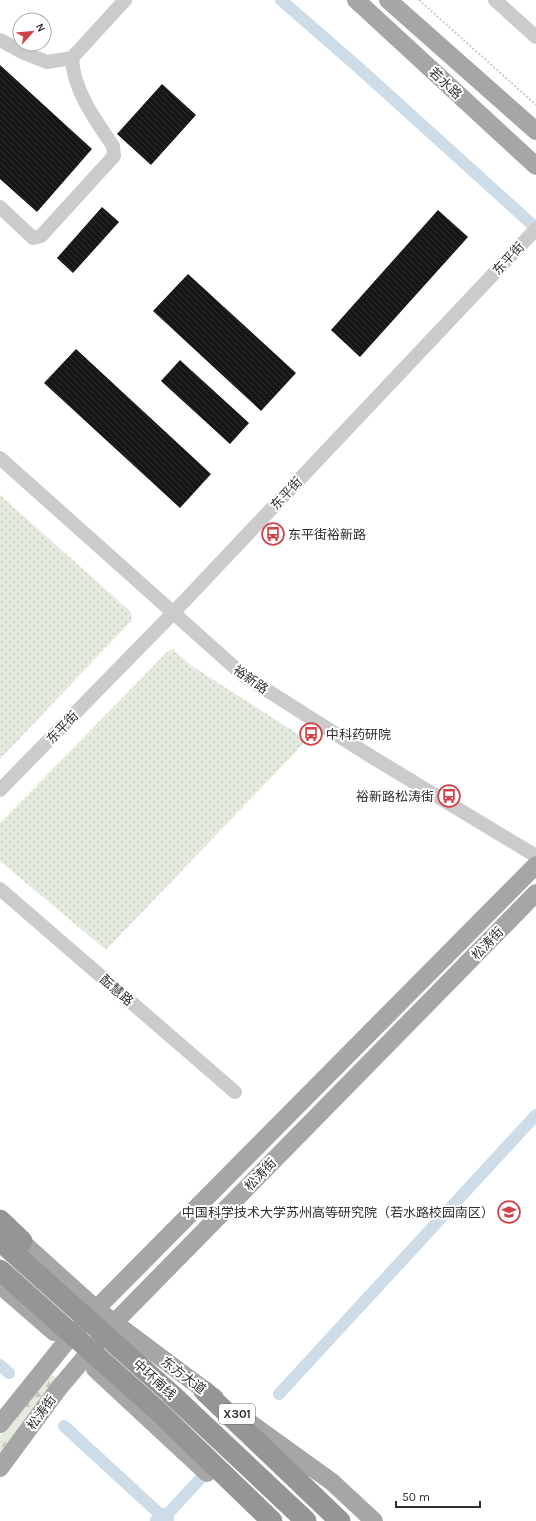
<svg xmlns="http://www.w3.org/2000/svg" width="536" height="1521" font-family="Karla,'Noto Sans SC',sans-serif">
<style>
.grass{fill:url(#grass-dots)}
.forest{fill:url(#forest-firs)}
.lines{fill:none;stroke-linecap:round;stroke-linejoin:round}
.canal{stroke:#ccdce8;stroke-width:12}
.river{stroke:#ccdce8;stroke-width:20}
.building{fill:url(#building-back-hatch)}
.path{stroke:#cbcbcb;stroke-width:2;stroke-dasharray:2 2;stroke-linecap:butt}
.minor{stroke:#cbcbcb;stroke-width:14}
.major{stroke:#a6a6a6;stroke-width:18}
.highway{stroke:#959595;stroke-width:21}
.highway-bridge{stroke:#959595;stroke-width:21}
.labels{text-anchor:middle;stroke-width:4;stroke-linejoin:round;paint-order:stroke}
.shield{fill:#fff;stroke:#6d6d6d;stroke-width:1}
.shield-label{font-size:12px;font-weight:bold;fill:#2e2e2e}
.street-label{font-size:13px;fill:#2e2e2e;stroke:#fff}
.poi-label{font-size:13px;fill:#2e2e2e;stroke:#fff;text-anchor:start}
</style>
<defs>
<pattern id="grass-dots" width="8" height="8" patternUnits="userSpaceOnUse"><rect width="8" height="8" fill="#e4eade"/><path d="M2 2h.1M6 6h.1" fill="none" stroke="#c4c9bf" stroke-width="1.8" stroke-linecap="round"/></pattern>
<pattern id="forest-firs" width="22" height="20" patternUnits="userSpaceOnUse"><rect width="22" height="20" fill="#e4eade"/><path d="M5 1l3.5 6h-7zM16 11l3.5 6h-7z" fill="#c4c9bf"/></pattern>
<pattern id="building-back-hatch" width="6" height="6" patternUnits="userSpaceOnUse"><rect width="6" height="6" fill="#151515"/><path d="M-1 5l2 2M0 0l6 6M5-1l2 2" fill="none" stroke="#2f2f2f"/></pattern>
</defs>
<rect width="100%" height="100%" fill="#fff"/>
<g class="grass">
<path d="M 0,495 L 131,612 L 132,620 L 0,759 Z"/>
<path d="M 173,649 L 189,664 L 307,740 L 106,950 L 0,861 L 0,823 L 167,652 Z"/>
</g>
<path class="forest" d="M 49,1373 L 57,1379 L 0,1452 L 0,1435 Z"/>
<g class="lines">
<g class="canal">
<path d="M 281,0 L 358,67 L 536,228"/>
<path d="M 0,1365 L 9,1373"/>
<path d="M 279,1394 L 536,1115"/>
<path d="M 64,1426 L 164,1518"/>
<path d="M 168,1521 L 164,1518 L 201,1478"/>
</g>
<path class="river" d="M 160,1521 L 164,1518"/>
</g>
<g class="building">
<path d="M 0,65 L 92,149 L 37,212 L 0,179 Z"/>
<path d="M 162,84 L 196,115 L 151,165 L 117,134 Z"/>
<path d="M 102,207 L 119,222 L 73,273 L 57,258 Z"/>
<path d="M 438,210 L 468,237 L 360,357 L 331,330 Z"/>
<path d="M 188,274 L 296,373 L 261,411 L 153,311 Z"/>
<path d="M 76,349 L 211,474 L 180,508 L 44,383 Z"/>
<path d="M 180,360 L 249,423 L 230,444 L 161,381 Z"/>
</g>
<g class="lines">
<path class="path" d="M 419,0 L 536,105"/>
<g class="minor">
<path d="M 495,0 L 536,37"/>
<path d="M 0,40 L 24,53 L 47,62 L 72,58 L 125,0"/>
<path d="M 0,207 L 33,238 L 41,236 L 114,156 L 113,146 C 96,121 73,90 72,58"/>
<path d="M 0,458 L 243,675 L 372,757 L 536,856"/>
<path d="M 0,790 L 174,612 L 536,229"/>
<path d="M 0,889 L 235,1092"/>
</g>
<g class="major">
<path d="M 356,0 L 536,166"/>
<path d="M 388,0 L 536,131"/>
<path d="M 12,1233 L 96,1309 L 215,1398"/>
<path d="M 0,1285 L 54,1332"/>
<path d="M 95,1369 L 207,1473"/>
<path d="M 243,1418 L 332,1482 L 374,1521"/>
<path d="M 0,1424 L 66,1342 L 96,1309 L 536,865"/>
<path d="M 0,1468 L 59,1388 L 114,1323 L 536,893"/>
</g>
<g class="highway">
<path d="M 0,1220 L 22,1241"/>
<path d="M 204,1391 L 340,1521"/>
</g>
<g class="highway-bridge">
<path d="M 0,1241 L 170,1393 L 306,1521"/>
<path d="M 0,1270 L 157,1410 L 272,1521"/>
</g>
</g>
<defs>
<g id="bus-ring" transform="scale(1.15)"><circle r="9.5" fill="#fff" stroke="#d24349" stroke-width="1.5"/><path d="M-5-6H5V4H4V6H2V4H-2V6H-4V4H-5ZM-3.5-4V0h7V-4ZM-3.5 1.2v1.5H-2V1.2ZM2 1.2v1.5H3.5V1.2Z" fill="#d24349"/></g>
<g id="university-ring" transform="scale(1.15)"><circle r="9.5" fill="#fff" stroke="#d24349" stroke-width="1.5"/><path d="M0-5L7-2L0 1L-7-2ZM-4 1L0 2.5L4 1V4Q0 6-4 4Z" fill="#d24349"/></g>
</defs>
<g fill-rule="evenodd">
<use href="#bus-ring" x="273" y="534"/>
<use href="#bus-ring" x="311" y="734"/>
<use href="#bus-ring" x="449" y="796"/>
<use href="#university-ring" x="509" y="1212"/>
</g>
<g class="labels">
<rect class="shield" x="219" y="1404" width="36" height="20" rx="3"/>
<g class="shield-label">
<text x="237" y="1418">X301</text>
</g>
<g class="street-label">
<text transform="translate(446 83) rotate(43)" y="5">若水路</text>
<text transform="translate(508 258) rotate(-47)" y="5">东平街</text>
<text transform="translate(286 493) rotate(-47)" y="5">东平街</text>
<text transform="translate(251 679) rotate(35)" y="5">裕新路</text>
<text transform="translate(62 727) rotate(-46)" y="5">东平街</text>
<text transform="translate(487 943) rotate(-46)" y="5">松涛街</text>
<text transform="translate(117 990) rotate(41)" y="5">酝慧路</text>
<text transform="translate(260 1174) rotate(-46)" y="5">松涛街</text>
<text transform="translate(184 1375) rotate(37)" y="5">东方大道</text>
<text transform="translate(155 1379) rotate(42)" y="5">中环南线</text>
<text transform="translate(41 1412) rotate(-54)" y="5">松涛街</text>
</g>
<g class="poi-label">
<text x="288" y="539">东平街裕新路</text>
<text x="326" y="739">中科药研院</text>
<text x="434" y="801" text-anchor="end">裕新路松涛街</text>
<text x="494" y="1217" text-anchor="end">中国科学技术大学苏州高等研究院（若水路校园南区）</text>
</g>
</g>
<g transform="translate(32 32) rotate(63)"><circle r="19" fill="#ffffff" stroke="#ababab"/>
<path d="M0-3L7 15L0 10L-7 15Z" fill="#d24349"/>
<text y="-6" font-size="11" font-weight="bold" text-anchor="middle" fill="#2e2e2e">N</text>
</g>
<path d="M396 1501v6h84v-6" fill="none" stroke="#2e2e2e" stroke-width="2"/>
<text x="402" y="1501" font-size="12" fill="#2e2e2e" stroke="#ffffff" stroke-width="3" paint-order="stroke">50 m</text>
</svg>
